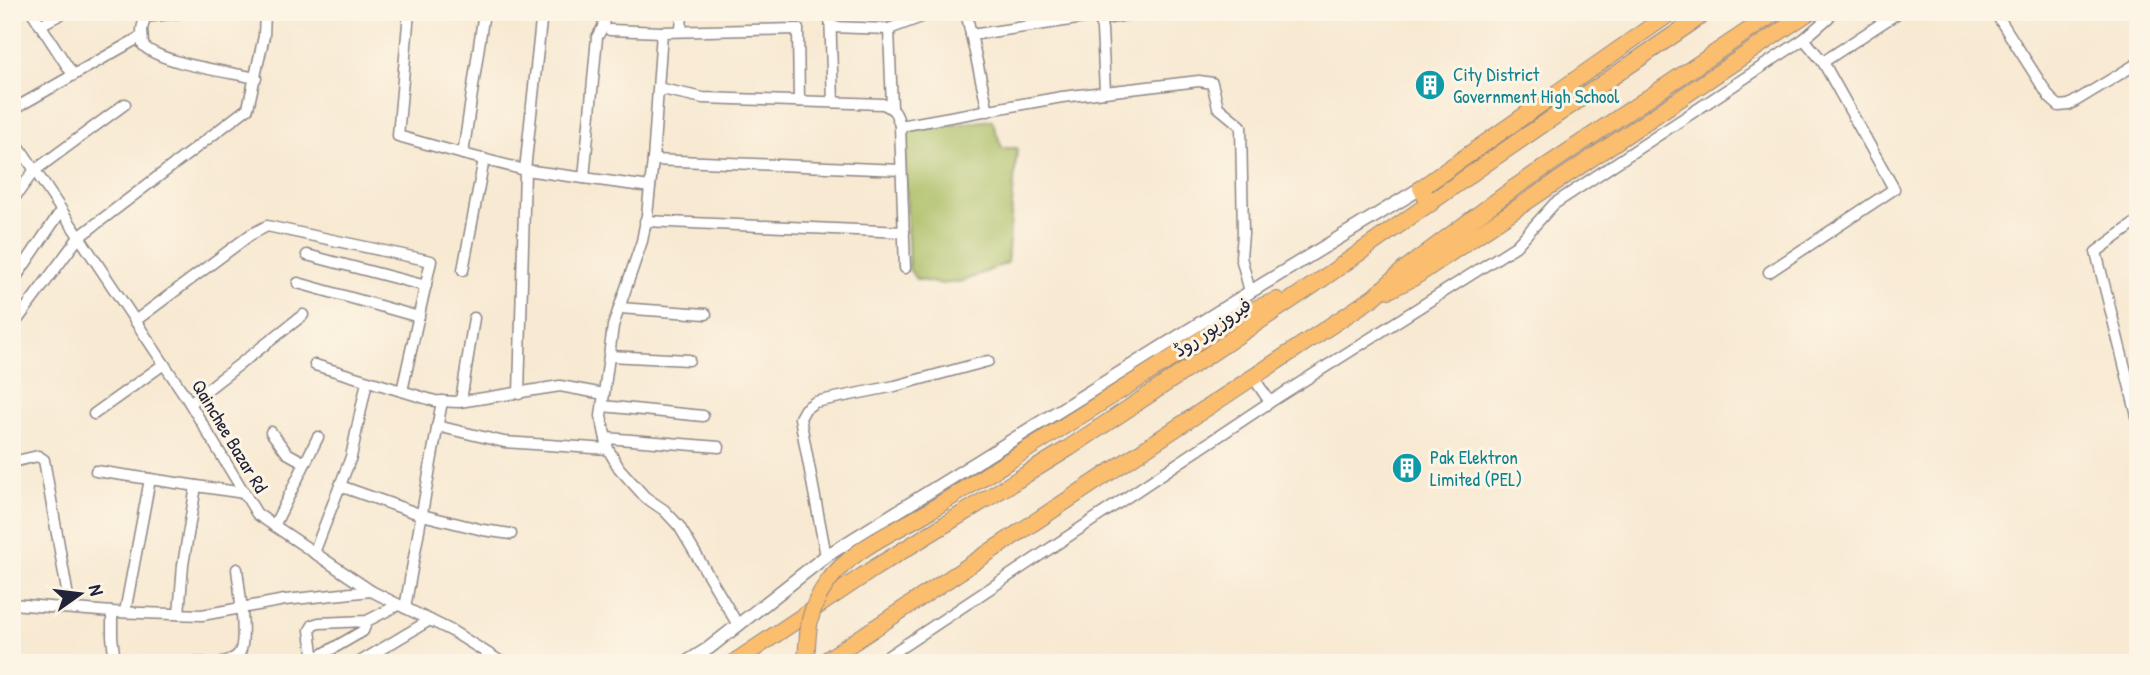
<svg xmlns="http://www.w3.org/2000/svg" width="2150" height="675" font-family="'Patrick Hand','Playpen Sans Arabic',sans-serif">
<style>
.green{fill:#a8bc61;stroke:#656f4e;stroke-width:2}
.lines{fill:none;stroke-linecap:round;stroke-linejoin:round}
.minor-casing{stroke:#8d8686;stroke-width:13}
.tertiary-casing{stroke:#8d8686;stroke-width:15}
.primary-casing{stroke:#8d8686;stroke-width:18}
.minor{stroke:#fff;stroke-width:10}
.tertiary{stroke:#fff;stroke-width:12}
.primary{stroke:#fbbd6e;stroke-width:16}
.primary-bridge-casing{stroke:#8d8686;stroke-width:18;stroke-linecap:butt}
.primary-bridge{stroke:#fbbd6e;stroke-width:16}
.labels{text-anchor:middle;stroke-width:6;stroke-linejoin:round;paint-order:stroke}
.culture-label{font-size:19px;fill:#0d838f;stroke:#fcf5e5;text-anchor:start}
.street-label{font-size:19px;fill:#22223b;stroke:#fcf5e5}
</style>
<rect width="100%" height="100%" fill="#fcf5e5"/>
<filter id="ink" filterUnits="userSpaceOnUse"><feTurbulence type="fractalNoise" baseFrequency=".0143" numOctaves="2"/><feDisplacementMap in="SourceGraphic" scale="14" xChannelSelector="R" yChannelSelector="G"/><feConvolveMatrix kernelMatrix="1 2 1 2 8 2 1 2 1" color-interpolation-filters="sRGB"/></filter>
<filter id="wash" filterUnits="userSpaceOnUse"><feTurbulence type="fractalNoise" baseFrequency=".00686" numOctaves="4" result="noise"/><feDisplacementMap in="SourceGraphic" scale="28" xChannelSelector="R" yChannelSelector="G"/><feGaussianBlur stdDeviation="1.57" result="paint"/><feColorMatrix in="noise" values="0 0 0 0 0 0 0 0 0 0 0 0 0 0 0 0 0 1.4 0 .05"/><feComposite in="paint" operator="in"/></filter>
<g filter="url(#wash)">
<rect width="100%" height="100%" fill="#f8e9d2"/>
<path class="green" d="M 992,120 L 1002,148 L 1017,148 L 1007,263 L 961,282 L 939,284 L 916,279 L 909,269 L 904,131 Z"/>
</g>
<g filter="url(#ink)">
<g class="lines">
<g class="minor-casing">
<g id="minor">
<path d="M 32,12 L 73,75"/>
<path d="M 186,12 L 145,17 L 142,29 L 143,45 C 159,63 229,72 256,78"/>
<path d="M 409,12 L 398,136 L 463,154"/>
<path d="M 484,12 L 463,154 L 525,170 L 650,187"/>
<path d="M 830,12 L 833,102"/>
<path d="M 966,12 L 988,111"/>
<path d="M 1995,12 L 2050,98 L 2059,106 L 2069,105 L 2138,63"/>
<path d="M 1100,20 L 1141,12"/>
<path d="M 40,25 L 65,12"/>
<path d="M 831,27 L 889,29 L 935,12"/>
<path d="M 889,29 L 892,108"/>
<path d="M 610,30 L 662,32"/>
<path d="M 681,31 L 682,12"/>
<path d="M 971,35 L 1097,16 L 1100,20 L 1102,29 L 1105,92"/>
<path d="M 1804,39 L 1823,62 L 1899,12"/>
<path d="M 658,92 L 662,89 L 703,98 L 883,104 C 895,109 897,114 900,126 L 905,268"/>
<path d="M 12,110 L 142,36"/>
<path d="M 900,126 L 1062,97 L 1199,81 L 1212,83 L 1218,107 L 1241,126 L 1243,234 L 1241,257 L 1250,292"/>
<path d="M 12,136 L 186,397 L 257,514 L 371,591 L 452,631 L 503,663"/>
<path d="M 653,160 L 901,170"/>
<path d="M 584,178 L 597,37 L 603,27 L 605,12"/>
<path d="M 12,201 L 34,171 L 125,104"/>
<path d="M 645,221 L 904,232"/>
<path d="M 2138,221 L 2096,252 L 2138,420"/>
<path d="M 307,255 L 426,286"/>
<path d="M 463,270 L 484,159"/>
<path d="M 1769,272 L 1894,189 L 1823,62"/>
<path d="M 12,283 L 61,211"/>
<path d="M 298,283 L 419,317"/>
<path d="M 619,308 L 706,314"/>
<path d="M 135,321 L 250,235 L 267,226 L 431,261 L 402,391"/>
<path d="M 12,327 L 79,237 L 248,108 L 264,36 L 265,12"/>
<path d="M 609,356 L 689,360"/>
<path d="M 315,365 L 435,401 L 459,402 L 560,386 L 604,394"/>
<path d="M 1253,377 L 1270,402"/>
<path d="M 519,394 L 525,170 L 542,12"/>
<path d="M 461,401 L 474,318"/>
<path d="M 190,403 L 303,315"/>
<path d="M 603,406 L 703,416"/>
<path d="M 94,414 L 164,364"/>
<path d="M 437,426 L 504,442 L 608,449"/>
<path d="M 271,432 L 287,453 L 305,463"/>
<path d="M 606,438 L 719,447"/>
<path d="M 12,462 L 38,456 L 44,460 L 70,608"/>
<path d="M 96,471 L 244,493"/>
<path d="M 340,486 L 422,515 L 483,530 L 511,534"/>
<path d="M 274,526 L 318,437"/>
<path d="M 314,553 L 351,457 L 367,381"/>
<path d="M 826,556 L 800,418 L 805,409 L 815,402 L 895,386 L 988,361"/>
<path d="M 12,604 L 112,612 L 202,615 L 285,600 L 371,591"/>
<path d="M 405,608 L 442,401"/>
<path d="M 112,612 L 112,636 L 115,663"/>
<path d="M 125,612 L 150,479"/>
<path d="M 179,614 L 183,565 L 196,486"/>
<path d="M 367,621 L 363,631 L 318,657 L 313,653 L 310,630 L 313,625 L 319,623 L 367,621 L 398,605"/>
<path d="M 738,625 L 679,526 L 664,510 L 645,497 L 619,468 L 608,449 L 601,416 L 613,326 L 642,241 L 647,215 L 653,160 L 662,32 L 798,29 L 799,101"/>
<path d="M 111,663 L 205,663"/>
<path d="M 221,663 C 229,660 236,659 240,652 C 247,638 239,586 237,569"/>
<path d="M 358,663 L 430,620"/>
<path d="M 878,663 L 1270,402 L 1516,246 L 1554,204 L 1804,39 L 1829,17 L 1831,12"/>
</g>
</g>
<g class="tertiary-casing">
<path id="tertiary" d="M 685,663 L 709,648 L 826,556 L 1250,292 L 1421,188"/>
</g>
<g class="primary-casing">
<g id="primary">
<path d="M 1430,204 L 1421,188 L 1672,12"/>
<path d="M 1389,290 L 1413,278 L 1809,12"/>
<path d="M 1164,363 L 1238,316 L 1277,300"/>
<path d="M 733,663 L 876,567 L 1069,448 L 1315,284 L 1491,160 L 1707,12"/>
<path d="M 822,663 L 1374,297 L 1405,269 L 1514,188 L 1776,12"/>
</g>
</g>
<use href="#minor" class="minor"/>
<use href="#tertiary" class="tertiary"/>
<use href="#primary" class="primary"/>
<g class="primary-bridge-casing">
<path id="primary-bridge" d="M 806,663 C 808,629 807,612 827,583 C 852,548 895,532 931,510 C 1009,461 1087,412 1164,363"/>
</g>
<use href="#primary-bridge" class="primary-bridge"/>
</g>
</g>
<defs>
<g id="building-disc" transform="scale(1.575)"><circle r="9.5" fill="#0f9aa8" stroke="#fcf5e5"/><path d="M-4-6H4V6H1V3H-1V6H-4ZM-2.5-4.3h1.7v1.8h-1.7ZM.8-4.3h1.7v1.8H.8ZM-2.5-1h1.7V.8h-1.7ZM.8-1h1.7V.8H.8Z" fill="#fff"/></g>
</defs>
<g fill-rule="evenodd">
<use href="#building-disc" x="1430" y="85"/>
<use href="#building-disc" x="1407" y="468"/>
</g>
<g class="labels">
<g class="culture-label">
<text x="1453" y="81">City District<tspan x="1453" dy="22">Government High School</tspan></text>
<text x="1430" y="464">Pak Elektron<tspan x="1430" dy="22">Limited (PEL)</tspan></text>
</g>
<g class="street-label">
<text transform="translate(1212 327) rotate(-34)" y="7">فیروزپور روڈ</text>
<text transform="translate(230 436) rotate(59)" y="7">Qainchee Bazar Rd</text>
</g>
</g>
<rect width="2150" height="675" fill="none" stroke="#fcf5e5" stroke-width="42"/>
<g transform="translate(80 594) rotate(76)" stroke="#fcf5e5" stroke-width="5" paint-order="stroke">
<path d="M0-5L12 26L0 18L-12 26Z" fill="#22223b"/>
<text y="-10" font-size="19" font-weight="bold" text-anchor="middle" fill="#22223b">N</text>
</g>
</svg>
